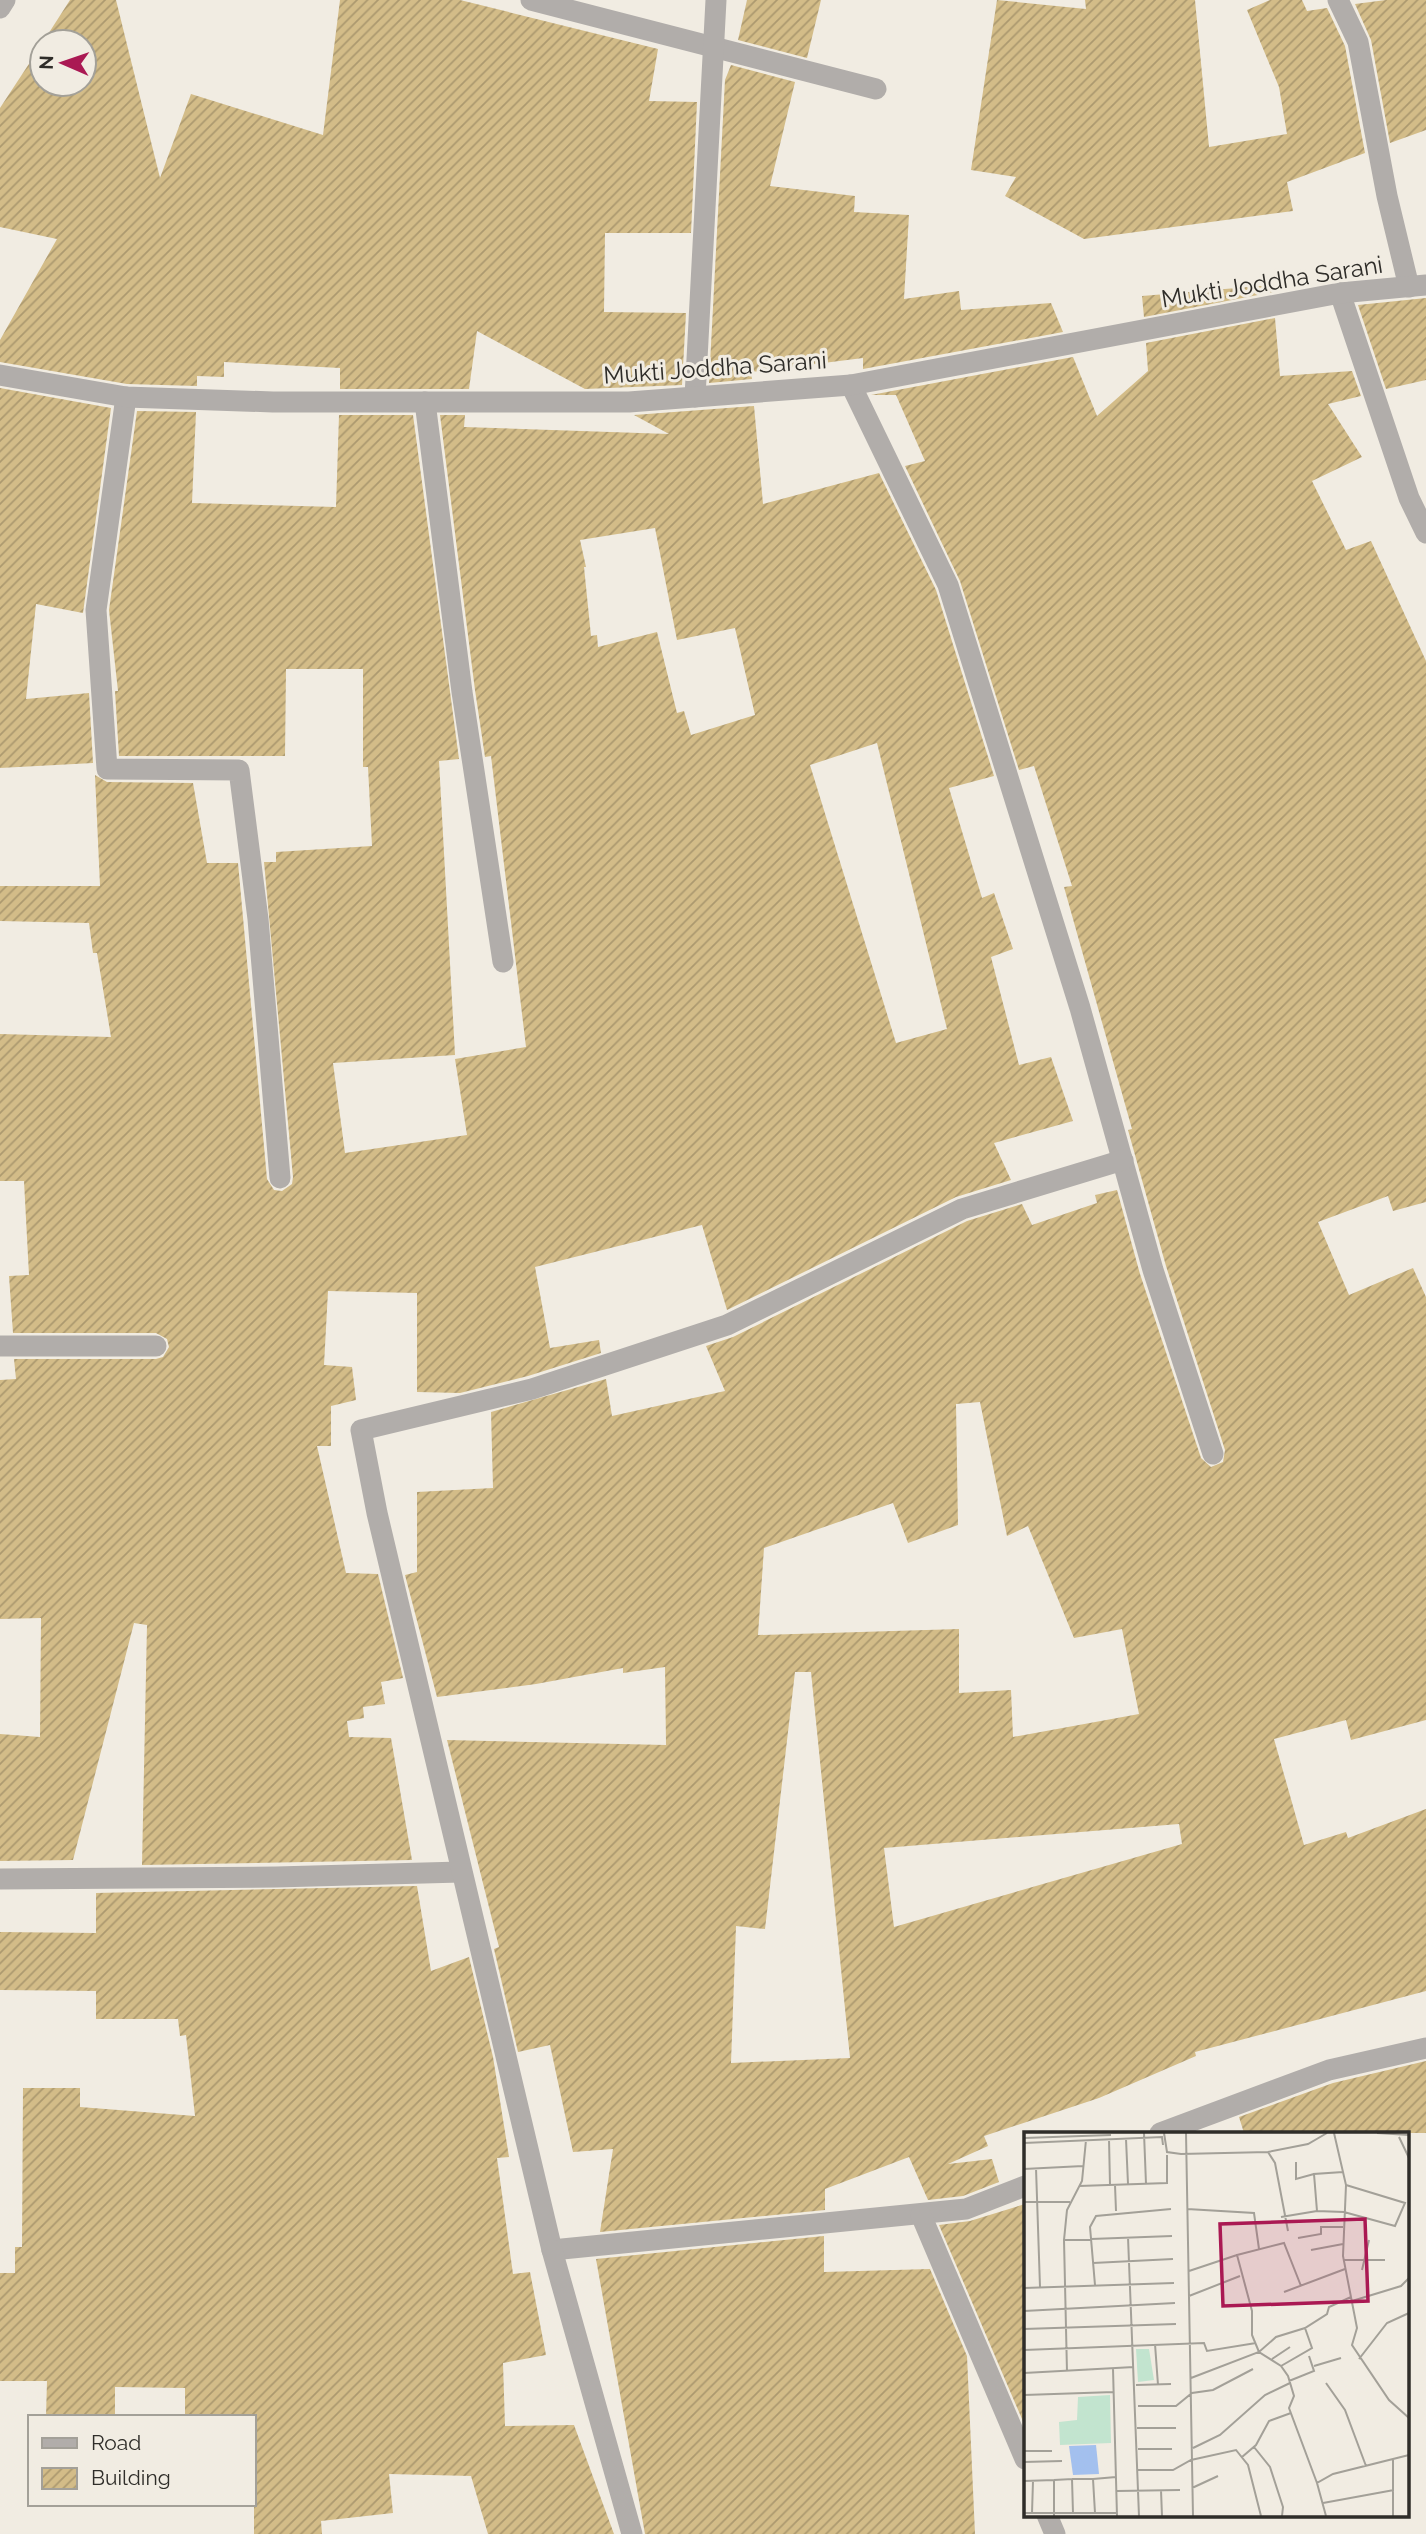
<svg xmlns="http://www.w3.org/2000/svg" width="1426" height="2534" font-family="Raleway,sans-serif">
<style>
.building{fill:url(#building-hatch);fill-rule:evenodd}
.lines{fill:none;stroke-linecap:round;stroke-linejoin:round}
.minor{stroke:#b1adaa;stroke-width:21}
.tertiary{stroke:#b1adaa;stroke-width:21}
.labels{text-anchor:middle;stroke-width:6;stroke-linejoin:round;paint-order:stroke}
.street-label{font-size:24px;fill:#2f2d29;stroke:#f1ece2}
.inset-road{fill:none;stroke:#a3a098;stroke-width:2}
.view{fill:#aa1953;fill-opacity:0.15;stroke:#aa1953;stroke-width:3.5}
.inset-edge{fill:none;stroke:#2f2d29;stroke-width:3.5}
</style>
<defs>
<pattern id="building-hatch" width="6" height="6" patternUnits="userSpaceOnUse" patternTransform="scale(1.75)"><rect width="6" height="6" fill="#d3bc88"/><path d="M-1 1l2-2M0 6l6-6M5 7l2-2" fill="none" stroke="#ac996f"/></pattern>
</defs>
<rect width="100%" height="100%" fill="#f1ece2"/>
<g class="building">
<path d="M 70,0 L 116,0 L 160,178 L 191,94 L 323,135 L 340,0 L 460,0 L 658,49 L 649,101 L 697,102 L 691,233 L 605,233 L 604,312 L 686,313 L 682,385 L 585,389 L 477,331 L 469,389 L 340,389 L 340,368 L 224,362 L 224,377 L 197,376 L 197,386 L 127,384 L 0,362 L 0,340 L 57,239 L 0,227 L 0,108 L 42,44 L 42,84 L 84,84 L 84,42 L 43,42 Z"/>
<path d="M 747,0 L 821,0 L 807,58 L 738,40 Z"/>
<path d="M 997,0 L 1086,9 L 1085,0 L 1195,0 L 1209,147 L 1287,134 L 1279,87 L 1247,10 L 1270,0 L 1302,0 L 1307,11 L 1327,8 L 1345,46 L 1365,153 L 1287,182 L 1293,211 L 1084,239 L 1005,196 L 1016,177 L 971,170 Z"/>
<path d="M 1386,0 L 1426,0 L 1426,130 L 1390,143 L 1371,40 L 1355,4 Z"/>
<path d="M 731,65 L 795,82 L 770,186 L 855,196 L 854,212 L 909,215 L 904,299 L 959,291 L 961,310 L 1051,303 L 1063,332 L 863,369 L 863,358 L 751,372 L 752,379 L 709,383 L 725,80 Z"/>
<path d="M 1273,285 L 1273,292 L 1144,317 L 1142,296 Z"/>
<path d="M 1426,298 L 1426,380 L 1386,389 L 1358,305 Z"/>
<path d="M 1275,318 L 1280,376 L 1352,371 L 1361,396 L 1328,404 L 1362,457 L 1312,481 L 1346,550 L 1371,541 L 1426,661 L 1426,1202 L 1393,1211 L 1388,1196 L 1318,1222 L 1349,1295 L 1413,1268 L 1426,1297 L 1426,1720 L 1351,1740 L 1346,1720 L 1274,1739 L 1304,1845 L 1346,1832 L 1348,1838 L 1426,1809 L 1426,1991 L 1195,2052 L 1196,2056 L 1099,2098 L 984,2136 L 988,2146 L 948,2164 L 992,2159 L 999,2182 L 963,2196 L 928,2200 L 909,2157 L 825,2189 L 825,2210 L 600,2232 L 613,2149 L 573,2152 L 550,2045 L 518,2052 L 494,1949 L 499,1947 L 447,1740 L 666,1745 L 665,1667 L 623,1673 L 623,1668 L 536,1684 L 437,1697 L 405,1575 L 417,1572 L 417,1492 L 493,1488 L 491,1412 L 606,1379 L 612,1416 L 725,1391 L 706,1346 L 733,1337 L 967,1221 L 1022,1204 L 1032,1225 L 1097,1203 L 1095,1195 L 1117,1190 L 1140,1274 L 1201,1458 L 1211,1467 L 1223,1462 L 1225,1450 L 1166,1266 L 1128,1130 L 1132,1129 L 1064,887 L 1072,886 L 1034,766 L 1019,770 L 960,581 L 905,466 L 925,461 L 896,395 L 871,395 L 1073,357 L 1097,416 L 1148,371 L 1146,343 ZM 980,1402 L 1007,1536 L 1028,1526 L 1074,1638 L 1122,1629 L 1139,1714 L 1013,1737 L 1011,1690 L 959,1693 L 959,1629 L 758,1635 L 764,1548 L 893,1503 L 908,1543 L 958,1525 L 956,1404 ZM 795,1672 L 811,1672 L 850,2058 L 731,2063 L 736,1926 L 765,1929 ZM 1179,1824 L 1182,1844 L 894,1927 L 884,1848 Z"/>
<path d="M 0,388 L 111,408 L 83,613 L 36,604 L 26,699 L 89,693 L 93,763 L 0,768 Z"/>
<path d="M 754,406 L 763,504 L 879,473 L 936,590 L 994,776 L 949,788 L 982,898 L 994,893 L 1013,949 L 991,957 L 1019,1065 L 1051,1057 L 1073,1121 L 994,1143 L 1011,1180 L 956,1197 L 727,1310 L 702,1225 L 535,1267 L 550,1348 L 599,1340 L 601,1353 L 528,1376 L 460,1393 L 417,1392 L 417,1293 L 328,1291 L 324,1365 L 352,1367 L 356,1400 L 331,1406 L 331,1446 L 317,1446 L 346,1573 L 378,1574 L 403,1678 L 381,1682 L 385,1704 L 363,1707 L 364,1718 L 347,1721 L 349,1737 L 391,1738 L 412,1860 L 142,1865 L 147,1625 L 134,1623 L 73,1860 L 0,1861 L 0,1734 L 40,1737 L 41,1618 L 0,1619 L 0,1380 L 16,1379 L 14,1359 L 156,1359 L 163,1357 L 169,1347 L 167,1339 L 156,1333 L 13,1333 L 9,1276 L 29,1275 L 24,1181 L 0,1181 L 0,1034 L 111,1037 L 97,953 L 93,953 L 89,923 L 0,921 L 0,886 L 100,886 L 95,775 L 107,782 L 193,783 L 207,863 L 238,863 L 267,1179 L 274,1190 L 282,1191 L 292,1184 L 293,1177 L 264,862 L 276,862 L 276,852 L 372,846 L 368,767 L 363,767 L 363,669 L 286,669 L 285,756 L 119,756 L 115,691 L 118,691 L 109,610 L 137,411 L 196,412 L 192,503 L 336,507 L 339,415 L 413,415 L 459,759 L 439,761 L 455,1055 L 333,1063 L 345,1153 L 467,1135 L 455,1059 L 526,1047 L 491,756 L 485,757 L 475,690 L 440,415 L 465,415 L 464,427 L 669,434 L 634,415 ZM 655,528 L 677,640 L 735,628 L 755,715 L 691,735 L 684,711 L 677,713 L 657,632 L 598,647 L 597,635 L 591,636 L 584,567 L 586,567 L 580,540 ZM 877,743 L 947,1029 L 896,1043 L 810,765 Z"/>
<path d="M 417,1886 L 431,1971 L 469,1957 L 493,2057 L 509,2157 L 497,2158 L 513,2274 L 530,2272 L 546,2355 L 503,2363 L 505,2426 L 574,2425 L 614,2534 L 488,2534 L 471,2476 L 389,2474 L 393,2513 L 321,2521 L 322,2534 L 254,2534 L 254,2417 L 185,2417 L 185,2388 L 115,2387 L 115,2417 L 46,2417 L 47,2381 L 0,2381 L 0,2273 L 15,2273 L 15,2247 L 22,2247 L 23,2088 L 80,2088 L 80,2107 L 195,2116 L 186,2035 L 180,2036 L 178,2019 L 96,2019 L 96,1991 L 0,1990 L 0,1932 L 96,1933 L 96,1893 Z"/>
<path d="M 1426,2061 L 1426,2133 L 1244,2133 L 1239,2117 L 1333,2083 Z"/>
<path d="M 1025,2204 L 1025,2426 L 939,2225 L 970,2221 Z"/>
<path d="M 824,2236 L 824,2272 L 930,2269 L 967,2356 L 975,2534 L 645,2534 L 596,2259 Z"/>
</g>
<g class="lines">
<g class="minor">
<path d="M 531,0 L 876,89"/>
<path d="M 1338,0 L 1358,42 L 1387,196 L 1409,287"/>
<path d="M 0,8 L 5,0"/>
<path d="M 1340,293 L 1409,498 L 1426,533"/>
<path d="M 851,385 L 948,585 L 1080,1008 L 1153,1270 L 1213,1454"/>
<path d="M 126,397 L 96,610 L 107,769 L 239,770 L 258,919 L 280,1178"/>
<path d="M 695,397 L 716,0"/>
<path d="M 425,402 L 462,692 L 503,962"/>
<path d="M 0,1346 L 156,1346"/>
<path d="M 0,1879 L 276,1877 L 461,1872"/>
<path d="M 1160,2133 L 1329,2070 L 1426,2048"/>
<path d="M 1025,2186 L 966,2209 L 552,2250 L 377,1513 L 361,1430 L 532,1389 L 727,1325 L 962,1209 L 1123,1160"/>
<path d="M 921,2215 L 1025,2459"/>
<path d="M 552,2250 L 632,2534"/>
<path d="M 1047,2515 L 1055,2534"/>
</g>
<path class="tertiary" d="M 0,375 L 126,397 L 273,402 L 629,402 L 851,385 L 1340,293 L 1426,285"/>
</g>
<g class="labels">
<g class="street-label">
<text transform="translate(1272 282) rotate(-9)" y="8">Mukti Joddha Sarani</text>
<text transform="translate(715 368) rotate(-4)" y="8">Mukti Joddha Sarani</text>
</g>
</g>
<g transform="translate(1024 2132)">
<rect width="385" height="385" fill="#f1ece2"/>
<path d="M 112,217 L 125,217 L 130,248 L 114,250 Z" fill="#c2e4cf"/>
<path d="M 86,263 L 87,311 L 36,313 L 35,290 L 53,288 L 54,265 Z" fill="#c2e4cf"/>
<path d="M 72,313 L 75,342 L 49,343 L 45,314 Z" fill="#a3c0ee"/>
<path class="inset-road" d="M 120,1 L 122,52M 140,1 L 143,20 L 157,22 L 244,20 L 284,12 L 303,1M 162,1 L 169,384M 310,1 L 322,53 L 319,124 L 333,196 L 328,213 L 365,268 L 385,286M 353,1 L 385,3M 375,5 L 385,26M 0,6 L 87,3M 85,7 L 86,53M 102,7 L 104,52M 0,11 L 138,5 L 139,13M 244,20 L 251,31 L 264,99M 272,30 L 272,47 L 290,42M 12,36 L 16,155M 0,37 L 59,34M 319,40 L 290,42 L 293,79 L 320,80 L 371,94 L 381,71 L 322,53M 91,53 L 92,79M 55,54 L 143,51 L 143,23M 0,70 L 46,70M 163,77 L 230,81 L 235,117M 257,85 L 293,79M 104,105 L 115,384M 274,106 L 297,102 L 297,95 L 319,95M 40,108 L 148,104M 287,118 L 319,112M 320,128 L 361,128M 69,131 L 149,127M 338,138 L 345,108M 165,139 L 213,123M 71,153 L 66,95 L 72,84 L 147,77M 277,154 L 260,111 L 213,123 L 228,179 L 228,203 L 235,220 L 257,234 L 264,244 L 270,264 L 265,276 L 293,351M 0,156 L 150,151M 260,160 L 321,137M 165,164 L 216,144M 328,169 L 377,154 L 385,146M 0,179 L 151,171M 0,197 L 152,192M 131,212 L 134,253M 0,218 L 180,211 L 183,219 L 232,211M 248,227 L 266,215M 335,227 L 363,191 L 385,181M 257,234 L 288,216 L 281,196M 290,234 L 317,226M 89,237 L 93,384M 43,240 L 40,108 L 43,78 L 58,49 L 62,8M 0,241 L 110,235M 167,246 L 235,220 L 252,205 L 281,196 L 303,182 L 305,175 L 327,165M 265,249 L 290,239 L 285,224M 302,251 L 321,278 L 342,334M 112,253 L 147,252M 0,263 L 90,260M 114,274 L 152,274 L 168,261 L 189,258 L 229,237M 113,296 L 152,296M 230,315 L 246,335 L 259,375 L 258,384M 169,316 L 196,303 L 241,263 L 266,251M 114,317 L 148,317M 0,319 L 28,319M 218,325 L 232,313 L 245,289 L 267,281M 0,330 L 38,329M 114,338 L 149,338 L 167,328 L 212,318 L 224,333 L 237,384M 48,347 L 69,347 L 71,381M 69,347 L 92,345M 30,348 L 48,347 L 49,381M 0,349 L 30,348 L 30,384M 168,356 L 194,344M 137,358 L 138,384M 93,359 L 156,358M 299,371 L 370,358M 0,381 L 93,381M 8,381 L 9,349M 302,384 L 293,351 L 309,342 L 385,323M 369,384 L 369,328"/>
<path class="view" d="M 341,87 L 344,169 L 199,174 L 196,92 Z"/>
<rect width="385" height="385" class="inset-edge"/>
</g>
<rect x="28" y="2415" width="228" height="91" fill="#f1ece2" stroke="#a3a098" stroke-width="2"/>
<rect x="42" y="2438" width="35" height="10" fill="#b1adaa" stroke="#a3a098" stroke-width="2"/>
<text x="91" y="2450" font-size="21" fill="#2f2d29">Road</text>
<rect x="42" y="2468" width="35" height="21" fill="url(#building-hatch)" stroke="#a3a098" stroke-width="2"/>
<text x="91" y="2485" font-size="21" fill="#2f2d29">Building</text>
<g transform="translate(63 63) rotate(272)"><circle r="33" fill="#f1ece2" stroke="#a3a098" stroke-width="2"/>
<path d="M0-5L12 26L0 18L-12 26Z" fill="#aa1953"/>
<text y="-10" font-size="19" font-weight="bold" text-anchor="middle" fill="#2f2d29">N</text>
</g>
</svg>
